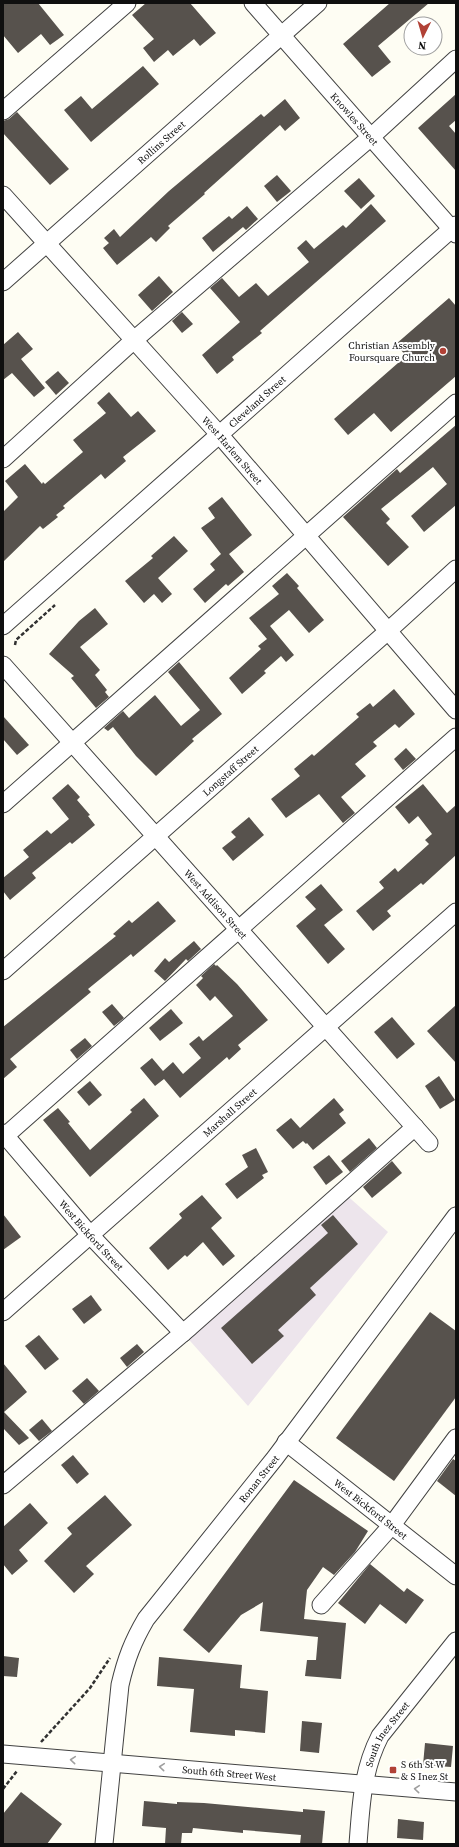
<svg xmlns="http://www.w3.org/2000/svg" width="459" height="1847" font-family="'Source Serif 4',serif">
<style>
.industrial{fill:#ede5ec}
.building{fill:#57524d}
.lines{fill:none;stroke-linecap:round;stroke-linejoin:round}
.minor-casing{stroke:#424242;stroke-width:19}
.path{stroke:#313131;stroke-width:2.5;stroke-dasharray:4 2;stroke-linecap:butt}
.minor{stroke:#fff;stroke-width:17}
.oneway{stroke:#9f9f9f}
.poi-dot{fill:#b14136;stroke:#fff;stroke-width:1.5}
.labels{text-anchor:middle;stroke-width:4;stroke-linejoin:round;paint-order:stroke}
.street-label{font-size:10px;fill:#0f0f0f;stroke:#fff}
.poi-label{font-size:10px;fill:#0f0f0f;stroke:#fff;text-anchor:end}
</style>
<rect width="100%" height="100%" fill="#fefdf3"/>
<path class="industrial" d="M 343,1192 L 388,1232 L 248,1406 L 183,1333 Z"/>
<g class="building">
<path d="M 3,3 L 38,3 L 64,35 L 50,45 L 41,34 L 18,53 L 3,35 Z"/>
<path d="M 146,3 L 190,3 L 216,33 L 200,46 L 194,39 L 173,56 L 168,50 L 154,62 L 143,48 L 154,39 L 132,15 Z"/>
<path d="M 390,3 L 429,3 L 378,46 L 391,62 L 372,77 L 343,44 Z"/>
<path d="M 143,66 L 159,84 L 91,142 L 64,110 L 81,96 L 92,109 Z"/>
<path d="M 456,94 L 456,120 L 449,126 L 456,134 L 456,171 L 418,128 Z"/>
<path d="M 285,99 L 300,118 L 285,131 L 280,125 L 204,193 L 205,194 L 168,226 L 170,228 L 156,242 L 151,237 L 117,265 L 103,248 L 109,243 L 104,238 L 114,229 L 120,237 L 169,191 L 261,114 L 264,117 Z"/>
<path d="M 17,112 L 69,169 L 50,185 L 3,133 L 3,121 L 9,119 Z"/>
<path d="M 277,175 L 291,191 L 277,202 L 264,186 Z"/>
<path d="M 359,178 L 375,196 L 361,209 L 344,191 Z"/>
<path d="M 371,204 L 386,221 L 260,331 L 262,333 L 232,357 L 234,360 L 217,374 L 202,355 L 240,322 L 210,288 L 222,278 L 239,297 L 256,283 L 268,296 L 309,262 L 297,248 L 306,240 L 314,249 L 343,225 L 346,228 Z"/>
<path d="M 247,206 L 258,219 L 246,230 L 243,227 L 213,252 L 202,238 L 229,216 L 232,219 Z"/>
<path d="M 159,276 L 173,292 L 152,311 L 138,295 Z"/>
<path d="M 449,298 L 456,306 L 456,376 L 391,432 L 374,413 L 348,435 L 334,419 L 406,356 L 396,344 Z"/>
<path d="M 182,312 L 193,324 L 182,333 L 172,321 Z"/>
<path d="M 18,332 L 33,349 L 21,359 L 45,388 L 34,397 L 12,373 L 3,380 L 3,345 Z"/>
<path d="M 58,371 L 69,383 L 56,395 L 45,382 Z"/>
<path d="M 109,392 L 131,417 L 138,411 L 156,431 L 123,457 L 126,461 L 105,479 L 101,474 L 63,506 L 65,508 L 56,515 L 58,517 L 43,529 L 40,526 L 3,562 L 3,512 L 18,497 L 5,481 L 25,464 L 42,484 L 43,482 L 45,484 L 83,452 L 73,440 L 106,413 L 97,403 Z"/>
<path d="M 456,425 L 456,505 L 424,532 L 411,516 L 447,484 L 433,467 L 381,509 L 390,519 L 386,523 L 409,547 L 388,566 L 343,517 L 397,469 L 400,473 Z"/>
<path d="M 222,497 L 252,535 L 229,554 L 244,572 L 228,586 L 226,584 L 205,603 L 193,589 L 215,570 L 210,564 L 221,554 L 201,528 L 215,518 L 208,508 Z"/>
<path d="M 174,536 L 188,551 L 158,578 L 172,594 L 162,603 L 154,594 L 144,603 L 125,581 L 153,558 L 151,556 Z"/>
<path d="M 287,573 L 299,586 L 297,588 L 324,620 L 309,633 L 289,610 L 270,626 L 294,655 L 286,662 L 281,656 L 264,671 L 266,673 L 242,694 L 229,678 L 261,649 L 258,646 L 267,639 L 249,618 L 279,594 L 272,586 Z"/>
<path d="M 95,608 L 108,624 L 80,647 L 100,670 L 95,675 L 107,690 L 105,692 L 109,697 L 96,708 L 71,678 L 74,676 L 49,654 L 79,621 Z"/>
<path d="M 179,662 L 222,714 L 192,739 L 194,741 L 156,776 L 136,756 L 113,727 L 108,731 L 104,728 L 123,711 L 129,718 L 155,695 L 181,726 L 200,710 L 168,672 Z"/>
<path d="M 394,689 L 415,714 L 399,728 L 395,724 L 373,742 L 377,746 L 355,764 L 366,776 L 341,797 L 355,813 L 343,823 L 319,794 L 286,818 L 271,799 L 300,776 L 294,769 L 312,754 L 314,756 L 359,717 L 356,714 L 370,703 L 373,707 Z"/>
<path d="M 3,716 L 29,745 L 17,755 L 3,739 Z"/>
<path d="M 406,748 L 416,759 L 403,770 L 394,759 Z"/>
<path d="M 68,784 L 80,797 L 77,800 L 90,815 L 88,816 L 95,825 L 72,844 L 70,842 L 32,873 L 36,878 L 10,900 L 3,891 L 3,878 L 29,857 L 23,850 L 47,830 L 51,834 L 69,819 L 52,798 Z"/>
<path d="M 423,784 L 447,813 L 456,805 L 456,855 L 423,885 L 421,883 L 387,911 L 391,916 L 373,931 L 356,911 L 384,888 L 379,882 L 395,868 L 398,872 L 429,844 L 425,840 L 432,834 L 418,816 L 409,824 L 395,807 Z"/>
<path d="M 249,817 L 264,835 L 233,861 L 222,848 L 236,837 L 231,832 Z"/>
<path d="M 321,884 L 343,910 L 324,925 L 345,949 L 328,964 L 296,926 L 316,909 L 305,897 Z"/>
<path d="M 158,901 L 176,921 L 133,957 L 131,954 L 88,989 L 91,992 L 10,1059 L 17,1067 L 3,1079 L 3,1027 L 116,936 L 113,934 L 129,920 L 132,923 Z"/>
<path d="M 194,941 L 201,949 L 188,961 L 186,959 L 165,981 L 154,971 L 165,958 L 169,962 Z"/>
<path d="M 214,964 L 216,966 L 217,965 L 237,984 L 268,1020 L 238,1045 L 241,1049 L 229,1060 L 227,1057 L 180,1098 L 164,1079 L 155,1086 L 140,1068 L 152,1058 L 163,1071 L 173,1062 L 183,1074 L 201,1058 L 189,1044 L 199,1036 L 203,1041 L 233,1016 L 215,996 L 210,1001 L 196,985 L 203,978 L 201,976 Z"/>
<path d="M 112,1004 L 124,1018 L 114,1026 L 102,1012 Z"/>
<path d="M 456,1005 L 456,1063 L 427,1031 Z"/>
<path d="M 171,1009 L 183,1023 L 160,1041 L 149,1028 Z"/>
<path d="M 392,1017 L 415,1044 L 397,1059 L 374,1032 Z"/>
<path d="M 85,1038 L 92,1046 L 77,1059 L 70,1050 Z"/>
<path d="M 439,1076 L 455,1100 L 440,1109 L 425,1086 Z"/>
<path d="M 90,1081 L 102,1095 L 89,1106 L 77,1092 Z"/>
<path d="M 144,1098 L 159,1116 L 90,1177 L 43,1120 L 58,1108 L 70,1122 L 68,1123 L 90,1150 L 132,1112 L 130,1110 Z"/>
<path d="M 334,1098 L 344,1110 L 339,1114 L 346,1123 L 313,1150 L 307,1143 L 306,1144 L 303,1141 L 293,1149 L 276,1130 L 291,1118 L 300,1128 Z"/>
<path d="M 369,1138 L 377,1148 L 350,1172 L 341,1161 Z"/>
<path d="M 256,1148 L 268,1172 L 262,1175 L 264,1178 L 237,1199 L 225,1184 L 248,1167 L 242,1155 Z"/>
<path d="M 329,1155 L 343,1172 L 326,1185 L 313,1167 Z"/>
<path d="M 392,1161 L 402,1173 L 372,1198 L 363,1187 Z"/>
<path d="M 202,1195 L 222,1218 L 211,1228 L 235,1256 L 223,1266 L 203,1242 L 187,1257 L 185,1255 L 168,1270 L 149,1248 L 182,1218 L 179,1214 Z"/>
<path d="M 3,1214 L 21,1237 L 3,1250 Z"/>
<path d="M 333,1215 L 358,1244 L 310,1288 L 316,1295 L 278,1330 L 284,1336 L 252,1364 L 221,1328 L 328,1233 L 321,1225 Z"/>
<path d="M 91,1295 L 102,1310 L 84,1324 L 72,1309 Z"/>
<path d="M 430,1312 L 456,1331 L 456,1397 L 394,1481 L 336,1438 Z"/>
<path d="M 39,1335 L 59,1359 L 45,1370 L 25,1346 Z"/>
<path d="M 137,1344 L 144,1352 L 127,1367 L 120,1358 Z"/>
<path d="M 3,1363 L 27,1392 L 4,1412 L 29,1438 L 19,1445 L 3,1428 Z"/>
<path d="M 87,1378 L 99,1391 L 84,1404 L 72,1391 Z"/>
<path d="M 42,1419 L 52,1431 L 39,1441 L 29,1430 Z"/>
<path d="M 73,1455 L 89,1474 L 77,1484 L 61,1465 Z"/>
<path d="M 453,1459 L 456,1461 L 456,1496 L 437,1481 Z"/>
<path d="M 294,1480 L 368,1531 L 355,1552 L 334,1575 L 323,1567 L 307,1590 L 304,1619 L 346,1623 L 341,1679 L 305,1676 L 307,1660 L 316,1660 L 318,1637 L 260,1631 L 263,1602 L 241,1615 L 209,1653 L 183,1630 Z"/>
<path d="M 105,1495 L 132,1525 L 86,1566 L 94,1574 L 74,1593 L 44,1561 L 72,1534 L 67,1528 Z"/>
<path d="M 30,1503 L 48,1523 L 19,1550 L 28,1561 L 12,1575 L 3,1564 L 3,1527 Z"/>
<path d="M 370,1564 L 404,1592 L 407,1588 L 424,1600 L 406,1624 L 380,1604 L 365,1624 L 338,1603 Z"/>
<path d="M 3,1656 L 19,1658 L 17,1677 L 3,1676 Z"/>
<path d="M 159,1657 L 242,1665 L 240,1688 L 268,1691 L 265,1733 L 235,1730 L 235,1736 L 190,1732 L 194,1689 L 157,1686 Z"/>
<path d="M 302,1721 L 322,1723 L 319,1753 L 300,1751 Z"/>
<path d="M 425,1743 L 453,1746 L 451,1767 L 423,1765 Z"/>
<path d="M 21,1792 L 62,1824 L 47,1844 L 3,1844 L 3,1814 Z"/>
<path d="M 144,1801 L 177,1804 L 177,1802 L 204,1803 L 303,1812 L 303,1809 L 325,1811 L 322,1844 L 300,1844 L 301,1835 L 243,1830 L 243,1833 L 193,1828 L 192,1833 L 182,1833 L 181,1844 L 165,1844 L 166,1828 L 142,1826 Z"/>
<path d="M 398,1819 L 424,1822 L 423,1840 L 397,1838 Z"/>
</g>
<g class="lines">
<g class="minor-casing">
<g id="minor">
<path id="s1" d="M 253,3 L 456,234"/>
<path d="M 3,111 L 127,3"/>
<path id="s2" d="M 3,195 L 218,433 L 456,710"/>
<path id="s3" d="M 3,282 L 318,3"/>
<path d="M 3,459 L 134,340 L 371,137 L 456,59"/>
<path id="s4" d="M 3,626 L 456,225"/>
<path id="s5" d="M 3,665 L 429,1143"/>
<path d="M 3,804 L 456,403"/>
<path id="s6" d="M 3,971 L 388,631 L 456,569"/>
<path id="s7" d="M 3,1133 L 91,1236 L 183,1333"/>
<path d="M 3,1138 L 456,737"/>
<path id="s8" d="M 3,1312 L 456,912"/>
<path id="s9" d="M 286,1442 L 456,1576"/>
<path d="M 3,1485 L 190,1327 L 415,1127"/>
<path d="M 321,1605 L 392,1525 L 456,1438"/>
<path id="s10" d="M 3,1754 L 456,1792"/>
<path id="s11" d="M 104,1844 L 120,1685 C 126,1659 133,1641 146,1619 L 275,1458 L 456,1216"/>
<path id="s12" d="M 358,1844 C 361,1806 362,1771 380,1736 L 456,1641"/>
</g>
</g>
<g class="path">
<path d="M 15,645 L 16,640 L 55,605"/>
<path d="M 41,1742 L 90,1688 L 110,1658"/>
<path d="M 3,1789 L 17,1771"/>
</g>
<use href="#minor" class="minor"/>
</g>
<defs><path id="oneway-chevron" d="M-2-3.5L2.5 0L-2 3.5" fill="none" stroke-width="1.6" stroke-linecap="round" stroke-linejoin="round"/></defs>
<g class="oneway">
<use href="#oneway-chevron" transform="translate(73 1760) rotate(-175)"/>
<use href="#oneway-chevron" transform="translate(162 1767) rotate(-175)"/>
<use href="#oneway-chevron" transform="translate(417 1789) rotate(-175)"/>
</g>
<g class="poi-dot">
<circle cx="443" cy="351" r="4"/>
<rect x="389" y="1766" width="8" height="8" rx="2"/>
</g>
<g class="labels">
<g class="street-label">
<text dy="4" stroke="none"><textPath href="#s1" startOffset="154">Knowles Street</textPath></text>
<text dy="4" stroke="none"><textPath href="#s3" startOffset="211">Rollins Street</textPath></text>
<text dy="4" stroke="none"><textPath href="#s4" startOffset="339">Cleveland Street</textPath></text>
<text dy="4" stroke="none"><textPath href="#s2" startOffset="343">West Harlem Street</textPath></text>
<text dy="4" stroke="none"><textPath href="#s6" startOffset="303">Longstaff Street</textPath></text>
<text dy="4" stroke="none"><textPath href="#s5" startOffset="320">West Addison Street</textPath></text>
<text dy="4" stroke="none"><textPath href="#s8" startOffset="302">Marshall Street</textPath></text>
<text dy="4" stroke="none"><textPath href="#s7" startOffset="135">West Bickford Street</textPath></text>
<text dy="4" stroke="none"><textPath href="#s11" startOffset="411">Ronan Street</textPath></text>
<text dy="4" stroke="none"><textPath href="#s9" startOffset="108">West Bickford Street</textPath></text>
<text dy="4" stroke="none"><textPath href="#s12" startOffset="116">South Inez Street</textPath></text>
<text dy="4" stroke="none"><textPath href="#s10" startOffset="227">South 6th Street West</textPath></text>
</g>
<g class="poi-label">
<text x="435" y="349">Christian Assembly<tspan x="435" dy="12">Foursquare Church</tspan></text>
<text x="401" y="1768" text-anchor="start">S 6th St W<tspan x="401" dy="12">&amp; S Inez St</tspan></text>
</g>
</g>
<rect width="459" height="1847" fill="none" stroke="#0f0f0f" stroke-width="8"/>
<g transform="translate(423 36) rotate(185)"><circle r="19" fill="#ffffff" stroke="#9f9f9f"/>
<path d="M0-3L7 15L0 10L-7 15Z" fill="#b14136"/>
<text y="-6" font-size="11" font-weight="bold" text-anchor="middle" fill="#0f0f0f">N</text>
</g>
</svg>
